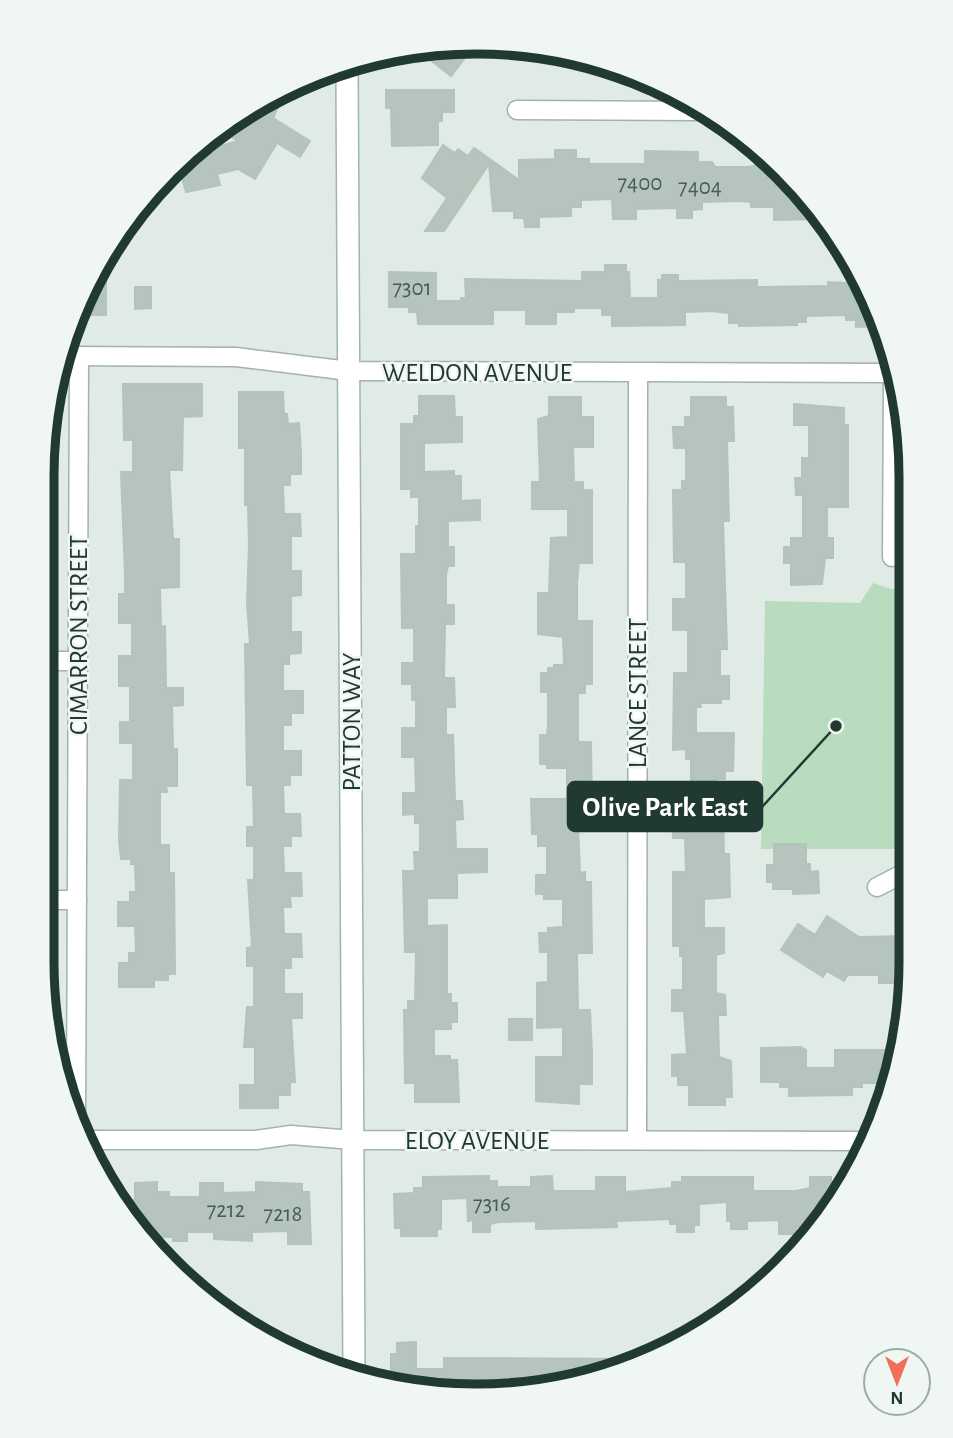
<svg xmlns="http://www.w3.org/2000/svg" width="953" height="1438" font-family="'Alegreya Sans',sans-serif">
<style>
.green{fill:#b9dcbf}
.building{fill:#b5c5bd;stroke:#b2c4bb;stroke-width:2}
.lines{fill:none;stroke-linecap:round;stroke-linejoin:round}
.street-casing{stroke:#a3b2ab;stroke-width:21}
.secondary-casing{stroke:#9fb6ab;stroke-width:24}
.street{stroke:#fff;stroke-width:18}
.secondary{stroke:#fff;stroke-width:21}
.labels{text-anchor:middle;stroke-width:5;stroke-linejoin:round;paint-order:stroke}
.number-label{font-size:23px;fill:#465d54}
.street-label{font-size:26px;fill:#213a31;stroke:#f0f7f3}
.rim{fill:none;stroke:#213a31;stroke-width:9}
.leader{fill:none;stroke:#213a31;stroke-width:2.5}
.callout-dot{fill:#213a31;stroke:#f0f7f3;stroke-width:2.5}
.callout{fill:#213a31;stroke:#213a31;stroke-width:2.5}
.callout-label{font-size:28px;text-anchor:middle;font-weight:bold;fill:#fff}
</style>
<rect width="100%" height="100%" fill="#e0ebe5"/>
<path class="green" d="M 873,583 L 892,589 L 909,584 L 908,855 L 901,855 L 901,849 L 761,849 L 765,601 L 860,603 Z"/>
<g class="building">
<path d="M 445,44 L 464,59 L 451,76 L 419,51 Z"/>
<path d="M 287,86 L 273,118 L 310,141 L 300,157 L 277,143 L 255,179 L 238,169 L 217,174 L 220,185 L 186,192 L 179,168 L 200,152 L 238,141 L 225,133 Z"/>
<path d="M 386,90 L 454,90 L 454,112 L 442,112 L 442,121 L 438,121 L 438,145 L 392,146 L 391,108 L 386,108 Z"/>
<path d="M 443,145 L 455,153 L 458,149 L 468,156 L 474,148 L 519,180 L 519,160 L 555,159 L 555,150 L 576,150 L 576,159 L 589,159 L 589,164 L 645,164 L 645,151 L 698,152 L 698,162 L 712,162 L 715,167 L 747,167 L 759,165 L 759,162 L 772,162 L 816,219 L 774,220 L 774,207 L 751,207 L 751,202 L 740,201 L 702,202 L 702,209 L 692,210 L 692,218 L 677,218 L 677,208 L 636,209 L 636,219 L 613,219 L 612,199 L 581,200 L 581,207 L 571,207 L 571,216 L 539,217 L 539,227 L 525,227 L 524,218 L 514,218 L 514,211 L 493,211 L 489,164 L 444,231 L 425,231 L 447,198 L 422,178 Z"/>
<path d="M 106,255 L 106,315 L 85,315 L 85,299 L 82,299 L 87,285 Z"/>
<path d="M 605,265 L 626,265 L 626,272 L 629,272 L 630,298 L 658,298 L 658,280 L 662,280 L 662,275 L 678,275 L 678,281 L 757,280 L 757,287 L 828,286 L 828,282 L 866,284 L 877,326 L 856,327 L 856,320 L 846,320 L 846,315 L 806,316 L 806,322 L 797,322 L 797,325 L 739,326 L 739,323 L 729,323 L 729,313 L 711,311 L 685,312 L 685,325 L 612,326 L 612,315 L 602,315 L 602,308 L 574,308 L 574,312 L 556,312 L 556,324 L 526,324 L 526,310 L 493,310 L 493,324 L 418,324 L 417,312 L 409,312 L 409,307 L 389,307 L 389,272 L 436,273 L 436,301 L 461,301 L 461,298 L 466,298 L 465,279 L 582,281 L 582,272 L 605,272 Z"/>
<path d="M 135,287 L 151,287 L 151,308 L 135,309 Z"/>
<path d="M 123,384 L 202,384 L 202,416 L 183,417 L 182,470 L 169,470 L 173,539 L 179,539 L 179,587 L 160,588 L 161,627 L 165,626 L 166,688 L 183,688 L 183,705 L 172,706 L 173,749 L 177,749 L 177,786 L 166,786 L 167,792 L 160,792 L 160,845 L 169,845 L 169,873 L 174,873 L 175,974 L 168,974 L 168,980 L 154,980 L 154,987 L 119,987 L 119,963 L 129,963 L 129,953 L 136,953 L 135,926 L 118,926 L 118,902 L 130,902 L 130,892 L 136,892 L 135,864 L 131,864 L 131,859 L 121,859 L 119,841 L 120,780 L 133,780 L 133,743 L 120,743 L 120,722 L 130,722 L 130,686 L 119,686 L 119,656 L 132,656 L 132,623 L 119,623 L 119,594 L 125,594 L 125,574 L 121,472 L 133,472 L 133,440 L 124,440 Z"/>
<path d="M 239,392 L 283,392 L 284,414 L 287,414 L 288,424 L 299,423 L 301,452 L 301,474 L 290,474 L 290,485 L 283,485 L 284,514 L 300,514 L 301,536 L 291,536 L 291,571 L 301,571 L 301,595 L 291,596 L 291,632 L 301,632 L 301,653 L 289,654 L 289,664 L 283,664 L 283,691 L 303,691 L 303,713 L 291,713 L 291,725 L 283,725 L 283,751 L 301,751 L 301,775 L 290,775 L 290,785 L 283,785 L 284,814 L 300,814 L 301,836 L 291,836 L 291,846 L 283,846 L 284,873 L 301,873 L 302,896 L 290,896 L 291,907 L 283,907 L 284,934 L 301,934 L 302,957 L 291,957 L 291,968 L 284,968 L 284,994 L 302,994 L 302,1018 L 291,1018 L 295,1082 L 290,1082 L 290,1095 L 278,1095 L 278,1108 L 240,1108 L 240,1085 L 255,1085 L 255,1047 L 244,1047 L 247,1007 L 254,1007 L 254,966 L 247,966 L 247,948 L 252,947 L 248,880 L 254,880 L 254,846 L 247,846 L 247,827 L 254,827 L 253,785 L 247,785 L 245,644 L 250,644 L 247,603 L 249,544 L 248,505 L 245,505 L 245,448 L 239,448 Z"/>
<path d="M 419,396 L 454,396 L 455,417 L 462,417 L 462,442 L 424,443 L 424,472 L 454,471 L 454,476 L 461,476 L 461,501 L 480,500 L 480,520 L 448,521 L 448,547 L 454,547 L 454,566 L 448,566 L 446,575 L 446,605 L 454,605 L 454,624 L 445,624 L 444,678 L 454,678 L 455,707 L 446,707 L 446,735 L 453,735 L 455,801 L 462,801 L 463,819 L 455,820 L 456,849 L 487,849 L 487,872 L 457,873 L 457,898 L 427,898 L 427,926 L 447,925 L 447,994 L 451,994 L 451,1003 L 457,1003 L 457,1022 L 451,1022 L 451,1029 L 434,1029 L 434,1056 L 450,1056 L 450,1060 L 457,1060 L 459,1102 L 415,1102 L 415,1083 L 405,1083 L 404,1010 L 408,1010 L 408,1001 L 415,1001 L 416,952 L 405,952 L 403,871 L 415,871 L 414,852 L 420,852 L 420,823 L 415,823 L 415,814 L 403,815 L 403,793 L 416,793 L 415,757 L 402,757 L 402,728 L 416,728 L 416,700 L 412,700 L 412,684 L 402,684 L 402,663 L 414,663 L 414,628 L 402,628 L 401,554 L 416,554 L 416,526 L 419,526 L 419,497 L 411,497 L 411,489 L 401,489 L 401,424 L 414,424 L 414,416 L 419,416 Z"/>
<path d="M 549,397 L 581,397 L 581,417 L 593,417 L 593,447 L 573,447 L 574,482 L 583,482 L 583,490 L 592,490 L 592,563 L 579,563 L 577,583 L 577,621 L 592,621 L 592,684 L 585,684 L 585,693 L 578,693 L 578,742 L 591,742 L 592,813 L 583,813 L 583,827 L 578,827 L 580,873 L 585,872 L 585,882 L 591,882 L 592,953 L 577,953 L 578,1010 L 590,1010 L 592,1054 L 592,1084 L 579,1084 L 579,1104 L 536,1101 L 536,1057 L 563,1057 L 563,1027 L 537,1028 L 537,983 L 548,982 L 548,952 L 540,952 L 539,933 L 548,933 L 548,928 L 563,927 L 563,899 L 544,899 L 544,894 L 536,894 L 536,875 L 547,875 L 547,846 L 538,846 L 538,834 L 532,834 L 531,799 L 567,799 L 567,768 L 547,768 L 547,764 L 540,764 L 540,735 L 547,735 L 548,723 L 548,692 L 541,692 L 541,673 L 548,673 L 548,668 L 554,668 L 554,665 L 564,665 L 563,637 L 538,634 L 538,593 L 549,593 L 551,538 L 568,537 L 568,509 L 532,509 L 532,482 L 540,482 L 538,419 L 549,416 Z"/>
<path d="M 691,397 L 726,397 L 726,407 L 733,407 L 734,441 L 727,441 L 729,521 L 723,521 L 727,649 L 720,649 L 720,676 L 729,676 L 729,699 L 721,699 L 721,703 L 700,703 L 701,707 L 696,707 L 696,733 L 734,733 L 733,771 L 725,771 L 725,779 L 716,779 L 716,811 L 723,811 L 724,854 L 729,854 L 730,897 L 704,899 L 704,928 L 724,928 L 724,953 L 716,955 L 716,993 L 725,995 L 726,1015 L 718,1015 L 719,1057 L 731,1061 L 732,1097 L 725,1097 L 725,1105 L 689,1105 L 689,1085 L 678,1085 L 678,1076 L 672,1076 L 672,1055 L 687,1054 L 684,1011 L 672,1011 L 672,990 L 683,990 L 683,956 L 680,956 L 680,946 L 673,946 L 673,872 L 686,872 L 685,838 L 673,838 L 672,808 L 686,808 L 685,789 L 691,789 L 691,759 L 686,759 L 686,749 L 673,750 L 674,673 L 688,673 L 688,630 L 673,630 L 673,599 L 686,599 L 686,562 L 674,562 L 673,490 L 682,490 L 682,481 L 686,481 L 686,448 L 674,448 L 673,427 L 685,427 L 685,417 L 691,417 Z"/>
<path d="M 794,404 L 844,408 L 844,425 L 848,425 L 848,507 L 827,507 L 827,538 L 833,538 L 833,558 L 825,558 L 822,584 L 791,585 L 791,563 L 784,563 L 784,547 L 791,547 L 791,538 L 803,538 L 803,495 L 796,495 L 795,478 L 802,478 L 802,458 L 809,458 L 809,425 L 794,425 Z"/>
<path d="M 774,844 L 806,844 L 806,864 L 810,864 L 810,872 L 818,871 L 819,893 L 793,894 L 793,889 L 773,889 L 773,882 L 767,882 L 767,865 L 774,865 Z"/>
<path d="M 827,916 L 859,937 L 908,936 L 907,983 L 879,983 L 879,975 L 848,975 L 844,981 L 827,971 L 823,977 L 781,950 L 798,924 L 815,935 Z"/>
<rect x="509" y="1019" width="23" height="21"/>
<path d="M 801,1047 L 806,1050 L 806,1068 L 835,1068 L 835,1050 L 898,1050 L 888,1083 L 862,1083 L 862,1087 L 852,1087 L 852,1095 L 789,1096 L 789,1087 L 780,1087 L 780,1082 L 761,1082 L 761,1048 Z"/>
<path d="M 489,1176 L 489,1181 L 497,1181 L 497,1187 L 531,1187 L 531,1177 L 552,1176 L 553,1191 L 596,1191 L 596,1177 L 625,1177 L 625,1192 L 672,1188 L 672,1182 L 682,1182 L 682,1177 L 753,1177 L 753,1191 L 796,1191 L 810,1188 L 810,1177 L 831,1177 L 831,1201 L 825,1201 L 825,1215 L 817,1227 L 796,1227 L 796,1234 L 779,1234 L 779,1220 L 747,1221 L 747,1229 L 731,1229 L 731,1221 L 727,1221 L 727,1202 L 699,1204 L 699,1225 L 694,1225 L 694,1232 L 677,1232 L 677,1224 L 670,1224 L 670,1219 L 616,1221 L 617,1227 L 578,1228 L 536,1229 L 536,1221 L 498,1222 L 490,1224 L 490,1232 L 473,1232 L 473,1220 L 468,1221 L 467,1198 L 441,1199 L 441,1229 L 437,1229 L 437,1236 L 401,1236 L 401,1228 L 395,1228 L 394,1194 L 414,1193 L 414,1188 L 423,1188 L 423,1177 Z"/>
<path d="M 157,1182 L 157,1192 L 169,1192 L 169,1197 L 200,1197 L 200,1183 L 223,1183 L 223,1193 L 256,1192 L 256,1182 L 302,1184 L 302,1192 L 309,1192 L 311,1244 L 288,1244 L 288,1231 L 252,1232 L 252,1241 L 214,1239 L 214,1232 L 187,1232 L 187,1241 L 173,1241 L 173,1237 L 147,1237 L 114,1200 L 135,1200 L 135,1183 Z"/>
<path d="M 416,1342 L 416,1369 L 444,1369 L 444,1358 L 642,1359 L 589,1381 L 448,1395 L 391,1382 L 391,1354 L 397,1354 L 397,1343 Z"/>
</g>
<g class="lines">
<g class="street-casing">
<g id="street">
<path d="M 517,110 L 696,111"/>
<path d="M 65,356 L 236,357 L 349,371 L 890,373"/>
<path d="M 892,557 L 893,384"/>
<path d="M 44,661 L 78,661"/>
<path d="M 877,887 L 908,871"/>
<path d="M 42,900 L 77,900"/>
<path d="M 76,1123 L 79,356"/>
<path d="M 84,1140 L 256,1140 L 291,1135 L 353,1140 L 870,1141"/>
<path d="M 637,1140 L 638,373"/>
</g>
</g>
<g class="secondary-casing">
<path id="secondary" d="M 347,70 L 354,1373"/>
</g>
<use href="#street" class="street"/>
<use href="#secondary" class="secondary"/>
</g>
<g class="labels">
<g class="number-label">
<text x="640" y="190">7400</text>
<text x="700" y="194">7404</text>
<text x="412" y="295">7301</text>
<text x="492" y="1211">7316</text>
<text x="226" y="1217">7212</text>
<text x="283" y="1221">7218</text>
</g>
<g class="street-label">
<text x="477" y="381">WELDON AVENUE</text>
<text transform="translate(78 635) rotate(-90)" y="9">CIMARRON STREET</text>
<text transform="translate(637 693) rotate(-90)" y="9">LANCE STREET</text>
<text transform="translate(351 722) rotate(-90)" y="9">PATTON WAY</text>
<text x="477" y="1149">ELOY AVENUE</text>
</g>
</g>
<path d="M0 0H953V1438H0ZM476 54H477A422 422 0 0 1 899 476V962A422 422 0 0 1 477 1384H476A422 422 0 0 1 54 962V476A422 422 0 0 1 476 54Z" fill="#f0f7f3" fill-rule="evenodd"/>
<path class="rim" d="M476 54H477A422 422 0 0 1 899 476V962A422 422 0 0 1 477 1384H476A422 422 0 0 1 54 962V476A422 422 0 0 1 476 54Z"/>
<path class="leader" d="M836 726L762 807"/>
<circle class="callout-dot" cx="836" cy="726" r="7"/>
<rect class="callout" x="568" y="782" width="194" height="49" rx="7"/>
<g class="callout-label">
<text x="665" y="816">Olive Park East</text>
</g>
<g transform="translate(897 1382) rotate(180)"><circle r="33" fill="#f0f7f3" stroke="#9daba5" stroke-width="2"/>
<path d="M0-5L12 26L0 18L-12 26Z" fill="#ef6f59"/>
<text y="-10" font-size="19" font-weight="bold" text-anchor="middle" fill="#213a31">N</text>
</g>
</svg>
